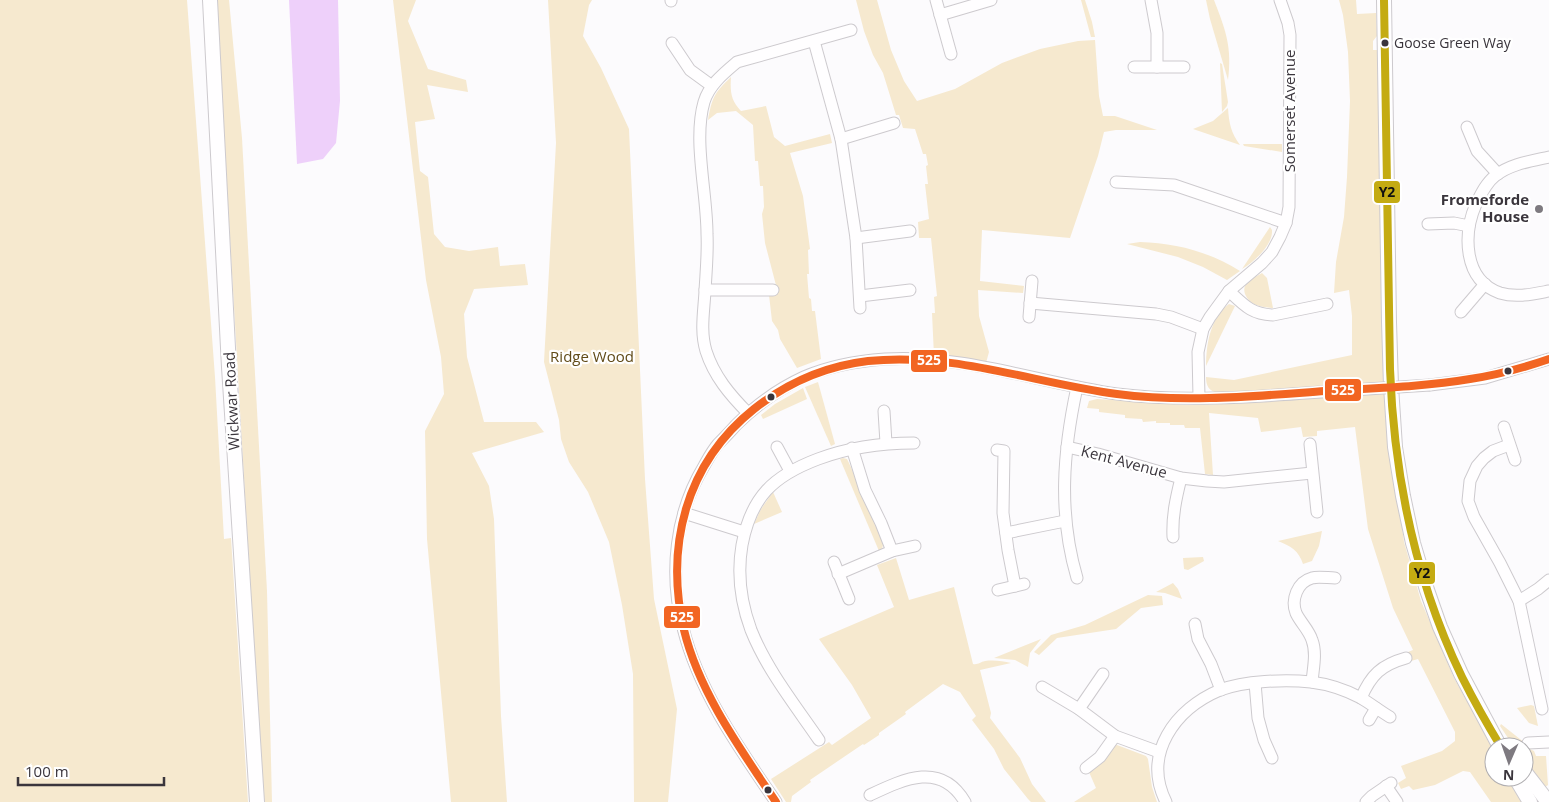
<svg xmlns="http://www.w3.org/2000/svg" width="1549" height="802" font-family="'Open Sans',sans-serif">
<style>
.green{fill:#f6e9cf}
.water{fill:#eed0fa}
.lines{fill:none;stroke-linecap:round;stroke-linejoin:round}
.minor-casing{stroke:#cdcace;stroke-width:13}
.major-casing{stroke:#cdcace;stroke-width:16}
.minor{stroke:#fffeff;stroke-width:11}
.major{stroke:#fffeff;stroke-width:14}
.minor-bridge-casing{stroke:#cdcace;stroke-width:13;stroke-linecap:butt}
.minor-bridge{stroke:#fffeff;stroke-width:11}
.bus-1-casing{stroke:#fff;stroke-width:11}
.bus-2-casing{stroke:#fff;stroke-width:11}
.bus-1{stroke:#c4ab12;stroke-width:8}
.bus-2{stroke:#f26522;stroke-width:8}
.bus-dot{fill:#3a353c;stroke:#fff;stroke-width:2}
.poi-dot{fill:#7e7a80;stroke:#fff;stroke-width:2}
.labels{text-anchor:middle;stroke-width:4.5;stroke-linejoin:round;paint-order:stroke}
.bus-label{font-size:14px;fill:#3a353c;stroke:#fff;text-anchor:start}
.street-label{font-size:15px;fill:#3a353c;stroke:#fff}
.poi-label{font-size:15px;font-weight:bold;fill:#3a353c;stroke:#fff;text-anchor:end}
.park-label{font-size:15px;fill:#614b18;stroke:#fff}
.line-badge{stroke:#fff;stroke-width:2}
.badge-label{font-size:14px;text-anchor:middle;font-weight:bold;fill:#fff}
.pale-badge-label{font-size:14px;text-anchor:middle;font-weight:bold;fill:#111}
</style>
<rect width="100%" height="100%" fill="#fcfbfd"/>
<g class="green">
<path d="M 0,0 L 187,0 L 215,377 L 224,539 L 231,538 L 248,802 L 0,802 Z"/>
<path d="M 216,0 L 229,0 L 242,138 L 267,591 L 272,802 L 263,802 Z"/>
<path d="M 393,0 L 416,0 L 408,21 L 428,69 L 466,80 L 468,92 L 427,85 L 435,119 L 415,122 L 420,171 L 428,177 L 434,234 L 445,247 L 469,251 L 498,247 L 500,266 L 525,264 L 528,285 L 474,289 L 464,314 L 467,357 L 484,422 L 536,422 L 544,432 L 472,453 L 489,486 L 494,519 L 501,716 L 507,802 L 451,802 L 427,539 L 425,431 L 444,394 L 441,357 L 426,280 Z"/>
<path d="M 548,0 L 592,0 L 589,5 L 583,36 L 601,68 L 629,129 L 645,479 L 654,599 L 677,709 L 668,802 L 634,802 L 633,674 L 622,605 L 609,542 L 588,492 L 569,462 L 561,439 L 559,420 L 544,362 L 556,143 Z"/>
<path d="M 856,0 L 877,0 L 891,50 L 904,81 L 917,101 L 955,89 L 1002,63 L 1040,49 L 1078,41 L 1095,40 L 1099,96 L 1103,116 L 1115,116 L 1157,130 L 1116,130 L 1104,132 L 1098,156 L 1070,238 L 982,230 L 980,281 L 1024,286 L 1023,293 L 978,290 L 979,316 L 989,352 L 986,363 L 934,356 L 932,313 L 935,313 L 934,297 L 937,296 L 931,238 L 919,238 L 918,222 L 929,219 L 925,184 L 928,184 L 926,166 L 928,165 L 926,154 L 923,154 L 915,129 L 903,128 L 899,115 L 896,115 L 883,73 L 873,55 L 864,31 Z"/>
<path d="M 1081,0 L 1085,0 L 1092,22 L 1095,37 L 1091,37 Z"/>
<path d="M 1206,0 L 1214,0 C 1226,31 1232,47 1228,80 L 1210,19 Z"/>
<path d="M 1339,0 L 1356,0 L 1357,14 L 1376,13 L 1377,36 L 1373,41 L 1373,50 L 1381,50 L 1399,506 L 1404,542 L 1421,601 L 1454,678 L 1494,750 L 1494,777 L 1511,777 L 1527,802 L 1491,802 L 1470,772 L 1463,771 L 1435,785 L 1413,790 L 1409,786 L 1401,789 L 1398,783 L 1406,778 L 1401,766 L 1442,751 L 1455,741 L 1455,732 L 1418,659 L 1411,661 L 1408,652 L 1413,650 L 1393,608 L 1368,529 L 1355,427 L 1317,431 L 1317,436 L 1303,437 L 1301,427 L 1261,432 L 1258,418 L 1209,413 L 1213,475 L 1205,474 L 1200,428 L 1185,428 L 1184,425 L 1170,425 L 1170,423 L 1156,423 L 1156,421 L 1143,422 L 1142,419 L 1125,418 L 1125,415 L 1099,412 L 1099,409 L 1087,408 L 1089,401 L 1097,399 L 1188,405 L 1222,404 L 1336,397 L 1337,401 L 1343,400 L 1342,381 L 1336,381 L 1336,386 L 1218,393 C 1209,391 1206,386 1206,377 L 1234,380 L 1352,355 L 1352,316 L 1349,290 L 1334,293 L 1336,262 L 1344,217 L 1347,177 L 1350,101 L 1348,52 L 1343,15 Z"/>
<path d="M 1220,63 L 1222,64 L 1228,102 L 1227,106 L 1222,112 Z"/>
<path d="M 731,77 C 730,92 731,101 741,111 L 766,106 L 774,137 L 785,146 L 830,134 L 832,143 L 790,153 L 803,196 L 810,249 L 808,250 L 809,274 L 807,274 L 809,298 L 811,299 L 812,311 L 815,311 L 821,359 L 797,368 L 780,339 L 778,330 L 772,321 L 769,295 L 778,293 L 765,243 L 762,214 L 764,207 L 763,186 L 760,186 L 758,161 L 755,161 L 753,125 L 736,111 L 717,113 L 708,120 C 712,98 714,93 731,77 Z"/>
<path d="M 1228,108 C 1229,123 1231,133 1240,145 L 1193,129 L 1213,121 Z"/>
<path d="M 1243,144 L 1282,144 L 1282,152 L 1244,146 Z"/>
<path d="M 1270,227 L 1272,230 C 1273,245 1254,262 1242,269 Z"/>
<path d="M 1140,242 C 1176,243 1210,252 1240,271 L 1227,280 L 1203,267 L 1178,257 L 1127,244 Z"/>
<path d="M 1262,273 L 1267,278 L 1273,308 C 1262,307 1250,306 1245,294 C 1244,291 1244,288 1245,286 C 1248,280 1257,276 1262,273 Z"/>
<path d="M 1229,304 L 1235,306 L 1206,366 C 1206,345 1210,318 1229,304 Z"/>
<path d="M 818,382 L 835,444 L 831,446 L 805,387 Z"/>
<path d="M 803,388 L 807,399 L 763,419 L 761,415 L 775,404 Z"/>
<path d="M 843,458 L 847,459 L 849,463 L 884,541 L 882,549 L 879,551 L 840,459 Z"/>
<path d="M 773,492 L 782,512 L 754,524 L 761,509 Z"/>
<path d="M 1322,531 L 1319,546 L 1312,561 L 1303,564 C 1299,551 1291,546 1278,541 Z"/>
<path d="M 1203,557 L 1204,561 L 1188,570 L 1184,569 L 1183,558 Z"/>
<path d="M 896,558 L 909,600 L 954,587 L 973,664 C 978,665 980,662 985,661 C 994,660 1003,661 1011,663 L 980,670 L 991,713 L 990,718 L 1020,758 L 1032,784 L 1046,802 L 1031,802 L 1028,799 L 1004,769 L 994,749 L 972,720 L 976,716 L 960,692 L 943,684 L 905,712 L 906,714 L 879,733 L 879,735 L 864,745 L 863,744 L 810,780 L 811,782 L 792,796 L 791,802 L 786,802 L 771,779 L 829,742 L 832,745 L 871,718 L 852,685 L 819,639 L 894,607 L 877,565 Z"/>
<path d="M 1173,583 L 1178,589 L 1182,599 L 1165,593 L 1156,592 Z"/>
<path d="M 1148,595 L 1162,596 L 1163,605 L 1141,608 L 1116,629 L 1057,638 L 1039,655 L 1034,652 L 1051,635 L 1085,625 Z"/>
<path d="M 1041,639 L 1030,653 L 1028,667 L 1015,660 L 994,658 Z"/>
<path d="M 1531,705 L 1534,706 L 1538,726 L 1529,723 L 1517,708 Z"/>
<path d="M 1501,724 L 1525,743 L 1526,747 L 1534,751 L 1536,756 L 1546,756 L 1548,785 L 1544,788 L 1524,760 L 1524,747 L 1514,747 L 1500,726 Z"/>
<path d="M 1117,745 L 1146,756 L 1148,759 L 1152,787 L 1157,802 L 1074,802 L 1096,788 L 1089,772 L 1113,746 Z"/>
</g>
<path class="water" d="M 289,0 L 338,0 L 340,101 L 336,143 L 323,159 L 297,164 Z"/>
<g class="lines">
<g class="minor-casing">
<g id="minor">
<path d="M 671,0 L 671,1"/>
<path d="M 936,0 L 951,54"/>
<path d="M 1151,0 L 1157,33 L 1157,67"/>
<path d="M 940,15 L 991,0"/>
<path d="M 814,41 L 841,139 L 856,238 L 860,308"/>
<path d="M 672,43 L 690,70 L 712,86"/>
<path d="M 1134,67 L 1184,67"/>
<path d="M 1467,127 L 1477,151 L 1498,174"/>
<path d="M 841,139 L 894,123"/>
<path d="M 1549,157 C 1531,161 1510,164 1495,176 C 1486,183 1481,194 1476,204 C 1463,234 1463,280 1500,293 C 1516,298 1533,294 1549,291"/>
<path d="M 1116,182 L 1174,185 L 1286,223"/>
<path d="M 1428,224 L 1454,223 L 1469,226"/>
<path d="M 856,238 L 910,231"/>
<path d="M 705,290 L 773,290"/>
<path d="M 1229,291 C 1244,305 1251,314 1273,315 L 1327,304"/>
<path d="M 860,296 L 910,290"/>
<path d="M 1030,303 L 1156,314 L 1171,317 L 1203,329"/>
<path d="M 1461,312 L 1485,284"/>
<path d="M 1029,317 L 1032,281"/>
<path d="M 1430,385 L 1485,378 L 1549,359"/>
<path d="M 1199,397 L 1198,352 L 1203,329 L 1210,317 L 1229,291 L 1262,263 L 1272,252 L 1280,237 L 1286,223 L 1289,207 L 1290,35 L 1288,23 L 1280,0"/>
<path d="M 884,411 L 886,443"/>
<path d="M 748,413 C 730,395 714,376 706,351 C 700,331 704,311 705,291 C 706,272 708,253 707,234 C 707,193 693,140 704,102 C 709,85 724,73 737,62 L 851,30"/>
<path d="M 1504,427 L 1515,460"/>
<path d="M 1310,444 L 1317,512"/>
<path d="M 1509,445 L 1493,451 L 1484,458 L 1477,466 L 1470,481 L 1468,501 L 1474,517 L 1500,563 L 1519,601 L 1542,709"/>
<path d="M 777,447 L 790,471"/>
<path d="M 1067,447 L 1098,454 L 1181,478 L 1207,481 L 1224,482 L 1312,473"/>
<path d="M 852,448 L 865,490 L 881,523 L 892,551"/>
<path d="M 997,450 L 1004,451 L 1003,513 L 1008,550 L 1015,586"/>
<path d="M 684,513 L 744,532"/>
<path d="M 1006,533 L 1065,521"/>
<path d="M 1173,537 C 1172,516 1176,498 1181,478"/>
<path d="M 834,562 L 849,599"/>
<path d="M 838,574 L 892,551 L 915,546"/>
<path d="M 1077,578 C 1058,513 1063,452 1077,387"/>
<path d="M 998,590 L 1024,584"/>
<path d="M 1519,601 L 1538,589 L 1549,580"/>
<path d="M 1195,624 L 1198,639 L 1211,664 L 1221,690"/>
<path d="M 1312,682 C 1313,669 1317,653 1312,640 C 1309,630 1300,622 1296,613 C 1291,600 1297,582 1312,578 C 1318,576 1328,578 1335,578"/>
<path d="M 1255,683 L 1258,718 L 1264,740 L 1272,758"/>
<path d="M 1042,687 L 1079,709 L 1115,736 L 1159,752"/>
<path d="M 1361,698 C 1371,675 1381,665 1406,658"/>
<path d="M 1079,709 L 1103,674"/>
<path d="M 1369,720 L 1376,708"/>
<path d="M 819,740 C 795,705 767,670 751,630 C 741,603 737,574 742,545 C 751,497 773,476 818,459 C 850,447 880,443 914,443"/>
<path d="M 1528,743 L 1549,742"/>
<path d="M 1086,768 L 1100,757 L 1115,736"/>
<path d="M 1386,786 L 1397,802"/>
<path d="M 870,795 C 904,779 941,761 965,802"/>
<path d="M 776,802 C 739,748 699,692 683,628 C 669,574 675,514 704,466 C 708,459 712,451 718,444 C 724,438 730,432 736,425 C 756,405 778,389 804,377 C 829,366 858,361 885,359 C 964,354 1040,383 1117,394 C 1189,403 1264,396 1336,391"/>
<path d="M 1166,802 C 1142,754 1175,709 1220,690 C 1244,681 1285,679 1311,682 C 1327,684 1346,690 1361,698 C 1371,704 1380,711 1390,717"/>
<path d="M 1366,802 L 1372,796 L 1391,783"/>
</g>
</g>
<g class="major-casing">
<g id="major">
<path d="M 210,0 L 229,367 L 257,802"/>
<path d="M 1384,0 L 1389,322 L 1391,386 L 1395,447 L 1403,496 L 1413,543 L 1427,590 L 1440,627 L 1461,674 L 1500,747"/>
<path d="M 1524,771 L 1548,802"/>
<path d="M 1515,777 L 1530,802"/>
</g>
</g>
<use href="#minor" class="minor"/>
<use href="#major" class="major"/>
<g class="minor-bridge-casing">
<path id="minor-bridge" d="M 1336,391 L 1430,385"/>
</g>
<use href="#minor-bridge" class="minor-bridge"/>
<g class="bus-1-casing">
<path id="bus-1" d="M 1384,0 L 1390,369 C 1394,477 1415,580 1462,677 C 1474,701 1487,724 1501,747"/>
</g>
<g class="bus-2-casing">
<path id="bus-2" d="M 776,802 C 741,750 699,692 684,630 C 665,547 685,464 754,409 C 787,383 826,366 868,361 C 954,352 1034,383 1117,394 C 1186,403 1256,396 1325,391 C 1373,388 1422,387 1470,379 C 1497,375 1523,368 1549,359"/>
</g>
<use href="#bus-1" class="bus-1"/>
<use href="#bus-2" class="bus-2"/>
</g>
<g class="bus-dot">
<circle cx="1385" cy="43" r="4.5"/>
<circle cx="1508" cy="371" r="4.5"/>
<circle cx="771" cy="397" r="4.5"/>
<circle cx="768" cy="790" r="4.5"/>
</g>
<circle class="poi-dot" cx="1539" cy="209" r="5"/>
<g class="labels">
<g class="bus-label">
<text x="1394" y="48">Goose Green Way</text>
</g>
<g class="street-label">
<text transform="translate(1290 111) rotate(-90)" y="5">Somerset Avenue</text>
<text transform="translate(232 401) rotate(-93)" y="5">Wickwar Road</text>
<text transform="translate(1124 462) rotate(15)" y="5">Kent Avenue</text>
</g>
<g class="poi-label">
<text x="1529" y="205">Fromeforde<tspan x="1529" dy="17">House</tspan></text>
</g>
<g class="park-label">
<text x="592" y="362">Ridge Wood</text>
</g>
</g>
<g class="line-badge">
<rect x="1373" y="180" width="28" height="24" rx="5" fill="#c4ab12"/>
<rect x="910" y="349" width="38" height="24" rx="5" fill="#f26522"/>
<rect x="1324" y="378" width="38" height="24" rx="5" fill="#f26522"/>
<rect x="1408" y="561" width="28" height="24" rx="5" fill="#c4ab12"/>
<rect x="663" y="605" width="38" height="24" rx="5" fill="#f26522"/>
</g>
<g class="badge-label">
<text x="929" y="365">525</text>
<text x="1343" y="395">525</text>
<text x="682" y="622">525</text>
</g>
<g class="pale-badge-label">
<text x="1387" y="197">Y2</text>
<text x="1422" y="578">Y2</text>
</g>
<g transform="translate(1509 762) rotate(182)"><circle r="24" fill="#ffffff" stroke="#b0aeb1"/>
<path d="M0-4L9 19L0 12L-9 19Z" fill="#7e7a80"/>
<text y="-8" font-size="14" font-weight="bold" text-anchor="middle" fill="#3a353c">N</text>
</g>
<path d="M18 777v8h146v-8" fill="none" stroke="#3a353c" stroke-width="2.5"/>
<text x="25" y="777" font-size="15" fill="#3a353c" stroke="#ffffff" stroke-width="4" paint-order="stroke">100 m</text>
</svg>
